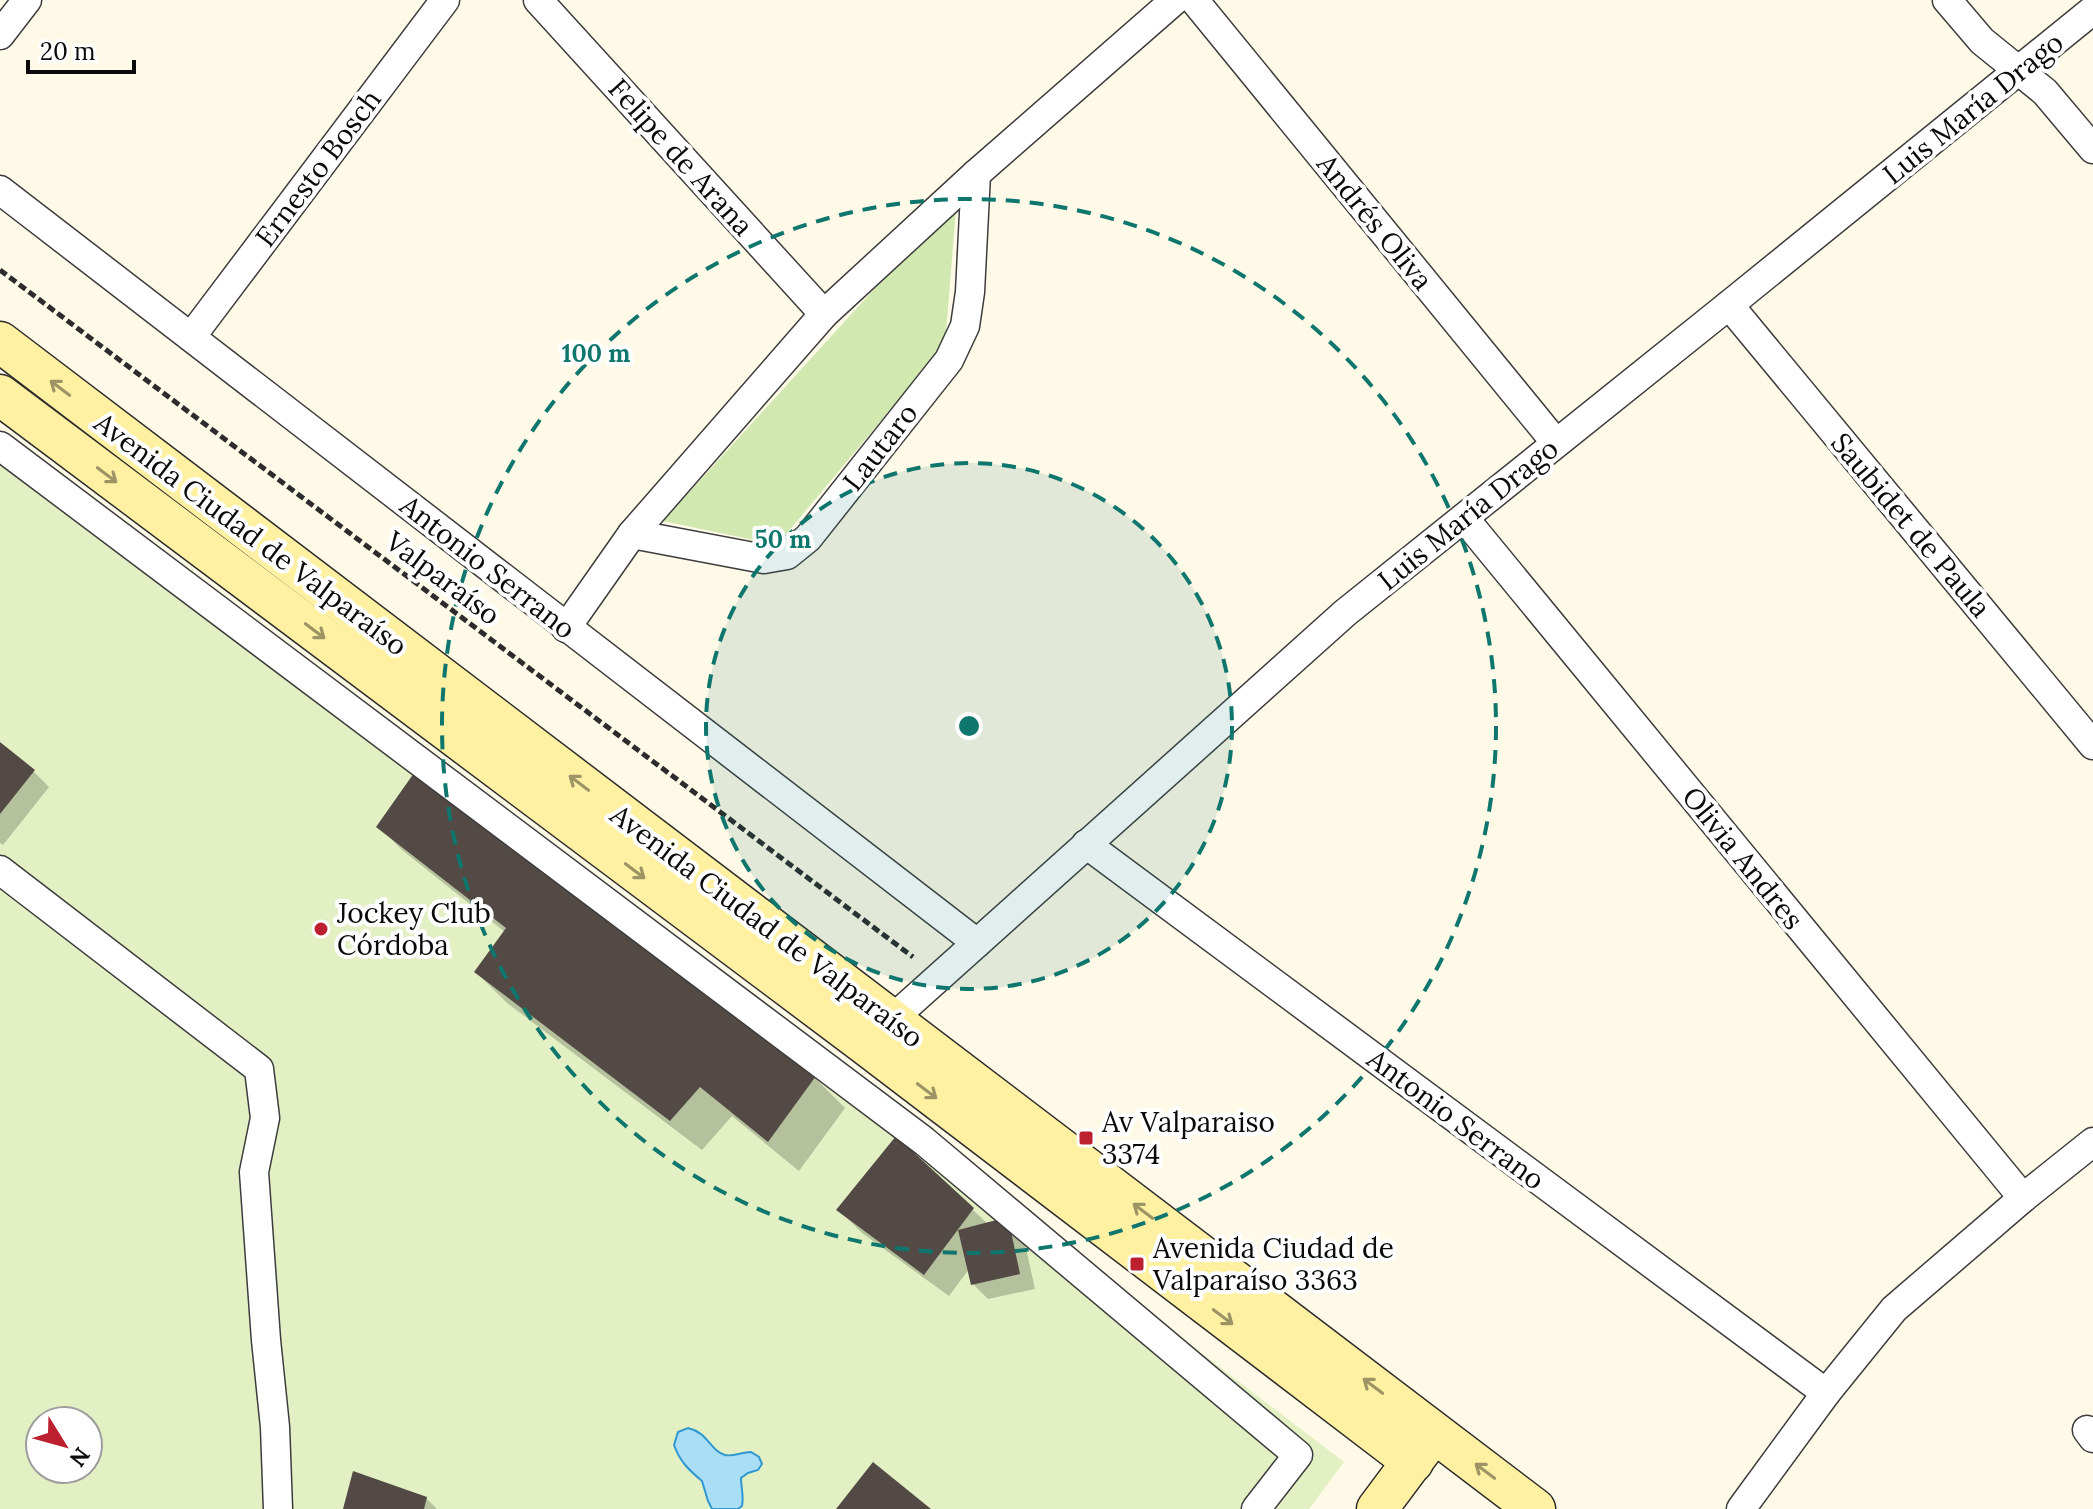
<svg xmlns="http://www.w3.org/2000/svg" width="2093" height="1509" font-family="Lora,serif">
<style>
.green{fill:#d1e9b1}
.pitch{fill:#e3f0c3;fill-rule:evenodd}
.water{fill:#aadef7;stroke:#3098d0;stroke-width:2}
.shadow{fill:#0003}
.building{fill:#534a46}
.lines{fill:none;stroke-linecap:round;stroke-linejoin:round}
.street-casing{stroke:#3d3d3d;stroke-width:31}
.secondary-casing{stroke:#2c2c2c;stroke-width:43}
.path{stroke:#2c2c2c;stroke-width:5;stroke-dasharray:8 4;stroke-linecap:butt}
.street{stroke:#fff;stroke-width:28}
.secondary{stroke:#fff0a2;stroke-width:40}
.oneway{stroke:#9d9465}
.ring{fill:none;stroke:#0f766e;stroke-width:4;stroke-dasharray:14 10}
.poi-dot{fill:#bc202f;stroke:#fff;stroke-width:3}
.labels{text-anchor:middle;stroke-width:8;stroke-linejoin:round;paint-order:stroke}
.street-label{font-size:28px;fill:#0a0a0a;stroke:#fff}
.poi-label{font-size:28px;fill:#0a0a0a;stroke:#fff;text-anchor:start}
.centre{fill:#0f766e;stroke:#fff;stroke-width:4}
.ring-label{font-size:24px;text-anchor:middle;font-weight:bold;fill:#0f766e;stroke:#fff;stroke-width:8;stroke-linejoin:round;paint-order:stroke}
</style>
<rect width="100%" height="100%" fill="#fff9e7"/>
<path class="green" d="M 957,198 L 945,344 L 777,545 L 663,521 Z"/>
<path class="pitch" d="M 0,445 L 924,1141 L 1344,1462 L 1309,1509 L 0,1509 ZM 40,1421 L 88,1421 L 88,1469 L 40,1469 Z"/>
<path class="water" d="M 688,1428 C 709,1433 709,1450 725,1455 C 733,1457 742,1452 751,1452 L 759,1457 L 762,1464 L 758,1470 L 748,1473 L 741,1478 C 741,1488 744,1495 742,1506 L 738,1509 L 712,1509 L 708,1501 L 702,1481 C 689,1470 680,1462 674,1445 L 678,1432 Z"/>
<g class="shadow">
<path d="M 0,745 L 34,772 L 49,787 L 3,845 L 0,843 Z"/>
<path d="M 379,827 L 514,855 L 815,1078 L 845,1108 L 799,1171 L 732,1116 L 702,1150 L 507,1003 L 476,972 L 505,932 L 402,850 Z"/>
<path d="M 897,1139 L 988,1224 L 1023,1235 L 1035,1289 L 988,1299 L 973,1284 L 969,1269 L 949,1296 L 862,1233 L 839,1210 Z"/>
<path d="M 426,1498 L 437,1509 L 345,1509 Z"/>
</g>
<g class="building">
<path d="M 0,742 L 35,770 L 0,814 Z"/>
<path d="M 414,773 L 512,850 L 816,1076 L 768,1142 L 700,1087 L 670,1121 L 474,972 L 506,928 L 376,827 Z"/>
<path d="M 896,1136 L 974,1208 L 924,1275 L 836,1210 Z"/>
<path d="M 1008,1217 L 1020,1274 L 971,1285 L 958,1230 Z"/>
<path d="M 873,1462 L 931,1509 L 836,1509 Z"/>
<path d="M 353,1471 L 427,1497 L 424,1509 L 343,1509 Z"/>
</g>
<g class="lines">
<g class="street-casing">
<g id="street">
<path d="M 538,0 L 824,314"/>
<path d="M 1194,0 L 1556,443"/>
<path d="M 1947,0 L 1982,41 L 2045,92 L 2093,149"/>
<path d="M 0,35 L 27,0"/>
<path d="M 0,190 L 977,943"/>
<path d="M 1729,305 L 2093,745"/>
<path d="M 191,337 L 445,0"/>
<path d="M 0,446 L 924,1141 L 1298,1455 L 1256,1509"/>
<path d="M 1464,518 L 2023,1198"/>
<path d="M 632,534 L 764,559 L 787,555 L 808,538 L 949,360 L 965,326 L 970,292 L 976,174"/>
<path d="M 566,628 L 632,534 L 824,314 L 976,174 L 1175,0"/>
<path d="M 1086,844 L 1826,1393"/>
<path d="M 0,870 L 259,1069 L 265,1118 L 254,1172 L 266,1340 L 275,1427 L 278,1509"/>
<path d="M 880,1030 L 1345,613 L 1729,305 L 2093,10"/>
<path d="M 2087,1430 L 2093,1438"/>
<path d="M 1741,1509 L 1826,1393 L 1894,1309 L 2023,1198 L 2093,1142"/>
</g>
</g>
<g class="secondary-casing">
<g id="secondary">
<path d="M 0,342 L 1535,1509"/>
<path d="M 0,395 L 865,1044 L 1413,1462"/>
<path d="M 1377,1509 L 1427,1442"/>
</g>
</g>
<path class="path" d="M 0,270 L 913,957"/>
<use href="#street" class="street"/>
<use href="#secondary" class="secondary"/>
</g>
<defs><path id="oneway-shaft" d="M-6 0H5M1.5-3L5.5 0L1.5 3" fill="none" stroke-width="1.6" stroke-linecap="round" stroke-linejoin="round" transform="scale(2)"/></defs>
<g class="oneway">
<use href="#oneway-shaft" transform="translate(60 388) rotate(-143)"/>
<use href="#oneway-shaft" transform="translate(107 475) rotate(37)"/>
<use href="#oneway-shaft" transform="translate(315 631) rotate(37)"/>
<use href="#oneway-shaft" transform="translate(579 783) rotate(-143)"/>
<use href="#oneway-shaft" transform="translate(635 871) rotate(37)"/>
<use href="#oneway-shaft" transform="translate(927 1091) rotate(37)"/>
<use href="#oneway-shaft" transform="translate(1143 1211) rotate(-143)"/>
<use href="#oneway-shaft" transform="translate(1223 1317) rotate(37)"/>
<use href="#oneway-shaft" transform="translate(1373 1386) rotate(-143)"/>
<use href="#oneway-shaft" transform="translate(1485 1471) rotate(-143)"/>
</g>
<circle cx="969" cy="726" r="263" fill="#0f766e" fill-opacity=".12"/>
<g class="ring">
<circle cx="969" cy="726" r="263"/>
<circle cx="969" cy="726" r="527"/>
</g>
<g class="poi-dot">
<circle cx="321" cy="929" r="8"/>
<rect x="1078" y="1130" width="16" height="16" rx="4"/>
<rect x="1129" y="1256" width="16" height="16" rx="4"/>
</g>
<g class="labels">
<g class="street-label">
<text transform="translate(1973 108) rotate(-39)" y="10">Luis María Drago</text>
<text transform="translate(681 157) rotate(48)" y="10">Felipe de Arana</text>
<text transform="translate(318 168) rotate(-53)" y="10">Ernesto Bosch</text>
<text transform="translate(1375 222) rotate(51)" y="10">Andrés Oliva</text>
<text transform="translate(880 447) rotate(-52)" y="10">Lautaro</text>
<text transform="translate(1468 514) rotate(-39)" y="10">Luis María Drago</text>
<text transform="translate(1911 525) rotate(50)" y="10">Saubidet de Paula</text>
<text transform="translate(251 534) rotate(37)" y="10">Avenida Ciudad de Valparaíso</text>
<text transform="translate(488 567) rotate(38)" y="10">Antonio Serrano</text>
<text transform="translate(443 578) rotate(37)" y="10">Valparaíso</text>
<text transform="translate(1743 858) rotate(51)" y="10">Olivia Andres</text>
<text transform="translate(767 926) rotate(37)" y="10">Avenida Ciudad de Valparaíso</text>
<text transform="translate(1456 1119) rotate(37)" y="10">Antonio Serrano</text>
</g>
<g class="poi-label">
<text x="337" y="923">Jockey Club<tspan x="337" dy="32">Córdoba</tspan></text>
<text x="1102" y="1132">Av Valparaiso<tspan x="1102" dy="32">3374</tspan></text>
<text x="1153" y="1258">Avenida Ciudad de<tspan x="1153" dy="32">Valparaíso 3363</tspan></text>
</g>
</g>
<circle cx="969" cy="726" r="12" class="centre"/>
<g class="ring-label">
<text x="596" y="362">100 m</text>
<text x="783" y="548">50 m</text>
</g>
<g transform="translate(64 1445) rotate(127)"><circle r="38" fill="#ffffff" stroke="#9d9d9d" stroke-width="2"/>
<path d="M0-6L14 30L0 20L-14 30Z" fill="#bc202f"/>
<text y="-12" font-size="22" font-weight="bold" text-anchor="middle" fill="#0a0a0a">N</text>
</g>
<path d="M28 60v12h106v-12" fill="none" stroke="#0a0a0a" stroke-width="4"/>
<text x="40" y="60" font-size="24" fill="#0a0a0a" stroke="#ffffff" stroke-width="6" paint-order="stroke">20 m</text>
</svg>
